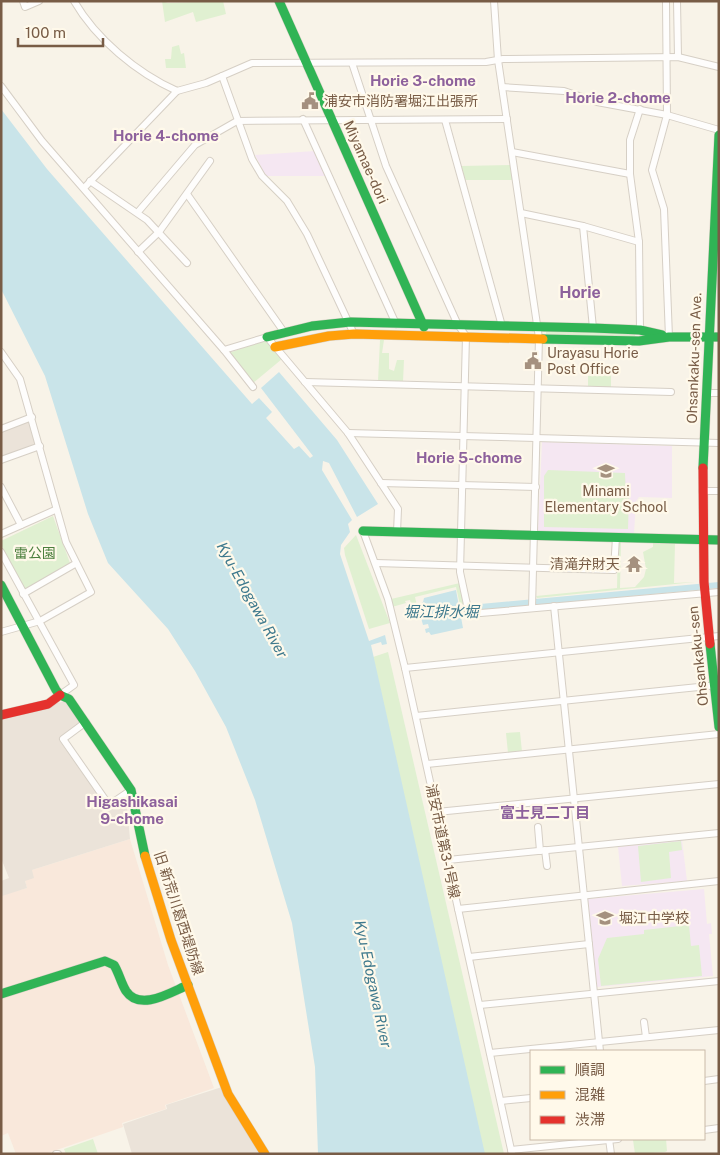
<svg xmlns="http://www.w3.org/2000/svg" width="720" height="1155" font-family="'Public Sans','Noto Sans JP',sans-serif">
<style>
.commercial{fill:#f9e8db}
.industrial{fill:#ebe3d9}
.education{fill:#f5e7f2}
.green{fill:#e0f0d1}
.water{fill:#c9e4e9}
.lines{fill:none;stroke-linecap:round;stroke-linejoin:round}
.canal{stroke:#c9e4e9;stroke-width:6}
.street-casing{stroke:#d6cfc5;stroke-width:8}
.fast-casing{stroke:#d7cfc4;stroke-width:10}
.slow-casing{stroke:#d7cfc4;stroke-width:10}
.jam-casing{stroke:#d7cfc4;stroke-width:10}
.street{stroke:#fefdfc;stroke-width:6}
.fast{stroke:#30b455;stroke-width:9}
.slow{stroke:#ff9f0a;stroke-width:9}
.jam{stroke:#e5322d;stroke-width:9}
.labels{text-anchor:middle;stroke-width:4.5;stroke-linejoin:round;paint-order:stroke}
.poi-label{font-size:14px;fill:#785c46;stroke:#fff9ea;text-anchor:start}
.street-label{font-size:14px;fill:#785c46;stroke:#fff9ea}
.park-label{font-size:14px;fill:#4b7f3d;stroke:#fff9ea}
.neighbourhood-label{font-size:15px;font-weight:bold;fill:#8d619c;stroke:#fff9ea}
.water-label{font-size:15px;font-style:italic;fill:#3e798d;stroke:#fff9ea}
.quarter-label{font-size:16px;font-weight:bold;fill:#8d619c;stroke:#fff9ea}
</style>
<rect width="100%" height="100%" fill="#f8f3e8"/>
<path class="commercial" d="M 130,839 L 168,965 L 214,1088 L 165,1105 L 166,1109 L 122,1123 L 123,1127 L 45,1154 L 16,1154 L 8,1133 L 1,1136 L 1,895 L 27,888 L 25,881 L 32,870 Z"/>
<g class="industrial">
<path d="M 29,421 L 36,444 L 1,457 L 1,431 Z"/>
<path d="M 65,701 L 81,724 L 59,740 L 108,809 L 126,797 L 130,839 L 32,870 L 34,878 L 25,881 L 27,888 L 2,896 L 1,881 L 9,878 L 1,858 L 1,718 Z"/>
<path d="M 222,1087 L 227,1100 L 259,1154 L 132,1154 L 123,1124 L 167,1109 L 166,1105 Z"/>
</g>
<g class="education">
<path d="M 315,151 L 326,176 L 266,176 L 255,155 Z"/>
<path d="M 542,442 L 672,446 L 672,498 L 639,497 L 636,501 L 634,534 L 538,531 Z"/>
<path d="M 682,840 L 687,881 L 622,886 L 618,847 Z"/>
<path d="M 704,889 L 707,924 L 711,923 L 712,934 L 709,934 L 713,976 L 596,987 L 587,899 Z"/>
</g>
<g class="green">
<path d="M 162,1 L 168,3 L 223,1 L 226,14 L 196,22 L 193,12 L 165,22 Z"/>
<path d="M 179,45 L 181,54 L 184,53 L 186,68 L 166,68 L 165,59 L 171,59 L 172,47 Z"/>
<path d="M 511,165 L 513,180 L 465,180 L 461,166 Z"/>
<path d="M 546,331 L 635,333 L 635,338 L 546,335 Z"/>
<path d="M 264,340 L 282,359 L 253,383 L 229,353 Z"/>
<path d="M 380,340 L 384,340 L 382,353 L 389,353 L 389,369 L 394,371 L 397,360 L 404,360 L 403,382 L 378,381 Z"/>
<path d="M 593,370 L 611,371 L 611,389 L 588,388 L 588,376 L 593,376 Z"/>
<path d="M 548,470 L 625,473 L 626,497 L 629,498 L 628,529 L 544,527 L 544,476 Z"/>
<path d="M 53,516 L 70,563 L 25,589 L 4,555 L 1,541 Z"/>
<path d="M 356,535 L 390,623 L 369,629 L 345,555 L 344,548 Z"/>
<path d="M 618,542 L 621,542 L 620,588 L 635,587 L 644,577 L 646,569 L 643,552 L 653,547 L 653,543 L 675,544 L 674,583 L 695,582 L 537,598 L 536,596 L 617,588 Z"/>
<path d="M 460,583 L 465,603 L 460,605 L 456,587 L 415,597 L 417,606 L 412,608 L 410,600 L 405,601 L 406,603 L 392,607 L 391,599 Z"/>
<path d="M 388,652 L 504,1154 L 481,1154 L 373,657 Z"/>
<path d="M 520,732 L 522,752 L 508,753 L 506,733 Z"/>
<path d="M 681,841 L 682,850 L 669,852 L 671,878 L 641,882 L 638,846 Z"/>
<path d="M 689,925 L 691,946 L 699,945 L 702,976 L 601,986 L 598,959 L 607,938 L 644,934 L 644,930 Z"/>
<path d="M 93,1139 L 98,1154 L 66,1154 L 64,1149 Z"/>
<path d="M 666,1139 L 667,1151 L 665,1152 L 635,1154 L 633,1140 Z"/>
</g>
<g class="water">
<path d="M 1,109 L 47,169 L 252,404 L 259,398 L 272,412 L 266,418 L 294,449 L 299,446 L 310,458 L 313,456 L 261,388 L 279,372 L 337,440 L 378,504 L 357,517 L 329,463 L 323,461 L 322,470 L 352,520 L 348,524 L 350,532 L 341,545 L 340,554 L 369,641 L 385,635 L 387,644 L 382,645 L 381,642 L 371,645 L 485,1154 L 318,1154 L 315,1067 L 292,923 L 255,800 L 226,727 L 195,671 L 168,629 L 108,563 L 88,514 L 45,376 L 1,289 Z"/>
<path d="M 456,590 L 463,628 L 431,635 L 429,632 L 426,633 L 425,629 L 429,628 L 428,624 L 423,625 L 418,607 L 423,602 L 424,598 Z"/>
</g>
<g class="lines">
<path class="canal" d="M 459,609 L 719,585"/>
<g class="street-casing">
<g id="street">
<path d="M 23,1 L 25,7 L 39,1"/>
<path d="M 74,1 C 96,39 137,73 177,91 L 206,83 L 252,63 L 486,62 L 503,59 L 678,57 L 719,67"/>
<path d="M 494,1 L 498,60 L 539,338 L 532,608"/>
<path d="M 666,1 L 667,115 L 652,170 L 664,209 L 669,337"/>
<path d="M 677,1 L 678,57"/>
<path d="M 352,63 L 386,166 L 458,325 L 466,336 L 460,572 L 469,614 L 719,592"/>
<path d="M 222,76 L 252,159 L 262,176 L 287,201 L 307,234 L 354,334"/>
<path d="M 1,86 L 42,141 L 224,350 L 267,337 L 348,433 L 398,509 L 397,532"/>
<path d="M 502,87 L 564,91 L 597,102 L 667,115 L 719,130"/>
<path d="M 640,109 L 630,140 L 630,174 L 639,242 L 640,330"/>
<path d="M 303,119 L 396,324"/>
<path d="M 445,120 L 502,326"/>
<path d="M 512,152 L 630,174"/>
<path d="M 90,181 L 147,220 L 187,263"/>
<path d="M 84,188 L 177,91"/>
<path d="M 187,194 L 284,332"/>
<path d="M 138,212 L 195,145 L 237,121 L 507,119"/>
<path d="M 521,213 L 583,226 L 639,242"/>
<path d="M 583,226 L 593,328"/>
<path d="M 138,252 L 159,232 L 210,161"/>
<path d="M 224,350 L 253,387"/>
<path d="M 1,352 L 20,379 L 66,542 L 91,592 L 40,621 L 1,632"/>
<path d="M 305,382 L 671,392"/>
<path d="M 706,393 L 719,393"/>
<path d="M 1,429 L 32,417"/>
<path d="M 348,433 L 719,443"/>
<path d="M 1,460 L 40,446"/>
<path d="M 381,483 L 536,487"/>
<path d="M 1,487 L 21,525"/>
<path d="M 702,491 L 719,491"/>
<path d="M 363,531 L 388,599 L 405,668 L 512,1154"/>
<path d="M 1,534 L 55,510"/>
<path d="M 1,552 L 74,685 L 60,695"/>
<path d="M 376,563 L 614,570 L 616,537"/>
<path d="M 23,594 L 75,564"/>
<path d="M 554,606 L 600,1051"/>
<path d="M 405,668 L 719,636"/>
<path d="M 416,716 L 718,685"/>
<path d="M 86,722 L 63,739 L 109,805 L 131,790"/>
<path d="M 427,764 L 719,734"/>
<path d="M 437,812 L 719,784"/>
<path d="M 538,827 L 540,851"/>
<path d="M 545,850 L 547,866"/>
<path d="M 448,860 L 719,833"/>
<path d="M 458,909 L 719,881"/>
<path d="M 469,957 L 589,944"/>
<path d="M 480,1005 L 719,981"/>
<path d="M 644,1022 L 646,1037"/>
<path d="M 490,1053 L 719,1030"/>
<path d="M 704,1081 L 719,1079"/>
<path d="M 501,1101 L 531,1098"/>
<path d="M 704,1130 L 719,1128"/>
<path d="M 609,1139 L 611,1154"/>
<path d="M 511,1150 L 618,1139"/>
<path d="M 56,1154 L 58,1154"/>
</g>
</g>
<g class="fast-casing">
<g id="fast">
<path d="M 279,1 L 424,327"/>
<path d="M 267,337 L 312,326 L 350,322 L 593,328 L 640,330 L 662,335"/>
<path d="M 543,339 L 639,341 L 669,337 L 719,337"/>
<path d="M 703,468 L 719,135"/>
<path d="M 363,531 L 719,540"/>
<path d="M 1,585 L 56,690 L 60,695 L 69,699 L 131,790 L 145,856"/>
<path d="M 710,644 L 719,727"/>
<path d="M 1,994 L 105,961 L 114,965 C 119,973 121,983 126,991 C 140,1012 171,992 188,985"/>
</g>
</g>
<g class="slow-casing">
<g id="slow">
<path d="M 275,347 L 329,336 L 354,334 L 543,339"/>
<path d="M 145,856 L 171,940 L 228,1094 L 265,1154"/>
</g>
</g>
<g class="jam-casing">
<g id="jam">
<path d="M 703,468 L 704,582 L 710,644"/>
<path d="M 1,715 L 48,704 L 60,695"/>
</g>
</g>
<use href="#street" class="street"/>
<use href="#fast" class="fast"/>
<use href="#slow" class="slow"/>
<use href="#jam" class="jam"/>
</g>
<defs>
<g id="civic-bare" transform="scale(1.35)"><path d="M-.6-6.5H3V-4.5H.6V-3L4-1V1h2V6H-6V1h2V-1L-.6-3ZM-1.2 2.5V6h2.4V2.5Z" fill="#a5917f" stroke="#fff9ea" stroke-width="2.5" paint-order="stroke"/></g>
<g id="school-bare" transform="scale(1.35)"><path d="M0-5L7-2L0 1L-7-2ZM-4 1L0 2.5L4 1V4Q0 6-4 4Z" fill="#a5917f" stroke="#fff9ea" stroke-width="2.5" paint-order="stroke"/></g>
<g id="temple-bare" transform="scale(1.35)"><path d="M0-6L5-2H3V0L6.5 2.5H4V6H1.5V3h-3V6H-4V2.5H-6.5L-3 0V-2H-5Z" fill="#a5917f" stroke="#fff9ea" stroke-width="2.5" paint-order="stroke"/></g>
</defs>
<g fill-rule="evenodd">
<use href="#civic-bare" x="310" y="101"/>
<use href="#civic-bare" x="533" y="361"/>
<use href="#school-bare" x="606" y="471"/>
<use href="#temple-bare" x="634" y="564"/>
<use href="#school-bare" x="605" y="918"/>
</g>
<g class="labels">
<g class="poi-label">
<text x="324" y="106">浦安市消防署堀江出張所</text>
<text x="547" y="358">Urayasu Horie<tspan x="547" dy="16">Post Office</tspan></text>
<text x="606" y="496" text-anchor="middle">Minami<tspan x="606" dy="16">Elementary School</tspan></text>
<text x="620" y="569" text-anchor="end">清滝弁財天</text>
<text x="619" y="923">堀江中学校</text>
</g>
<g class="street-label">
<text transform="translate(366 162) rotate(66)" y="5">Miyamae-dori</text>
<text transform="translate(694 358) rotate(-88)" y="5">Ohsankaku-sen Ave.</text>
<text transform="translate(698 656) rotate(-96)" y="5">Ohsankaku-sen</text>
<text transform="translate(443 841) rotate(78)" y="5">浦安市道第3-1号線</text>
<text transform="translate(179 913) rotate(72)" y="5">旧 新荒川葛西堤防線</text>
</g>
<g class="park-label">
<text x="35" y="558">雷公園</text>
</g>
<g class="neighbourhood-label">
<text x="423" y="86">Horie 3-chome</text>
<text x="618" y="103">Horie 2-chome</text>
<text x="166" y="141">Horie 4-chome</text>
<text x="469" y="463">Horie 5-chome</text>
<text x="132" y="807">Higashikasai<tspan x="132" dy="17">9-chome</tspan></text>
<text x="545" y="818">富士見二丁目</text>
</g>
<g class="water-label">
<text transform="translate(252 600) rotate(61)" y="5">Kyu-Edogawa River</text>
<text x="441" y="617">堀江排水堀</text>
<text transform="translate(373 984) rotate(78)" y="5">Kyu-Edogawa River</text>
</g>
<g class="quarter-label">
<text x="580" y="298">Horie</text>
</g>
</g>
<rect width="720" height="1155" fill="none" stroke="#785c46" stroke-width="5"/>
<rect x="530" y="1050" width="175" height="90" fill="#fff9ea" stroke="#c9baa8"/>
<rect x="540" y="1066" width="25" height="8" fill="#30b455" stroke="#c9baa8"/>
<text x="575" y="1075" font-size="15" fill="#785c46">順調</text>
<rect x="540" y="1091" width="25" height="8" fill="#ff9f0a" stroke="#c9baa8"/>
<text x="575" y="1100" font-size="15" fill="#785c46">混雑</text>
<rect x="540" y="1116" width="25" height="8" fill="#e5322d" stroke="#c9baa8"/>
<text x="575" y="1125" font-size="15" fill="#785c46">渋滞</text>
<path d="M18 38v8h85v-8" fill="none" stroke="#785c46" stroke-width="2.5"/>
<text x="25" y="38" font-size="15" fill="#785c46" stroke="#fff9ea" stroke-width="4" paint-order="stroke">100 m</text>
</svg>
